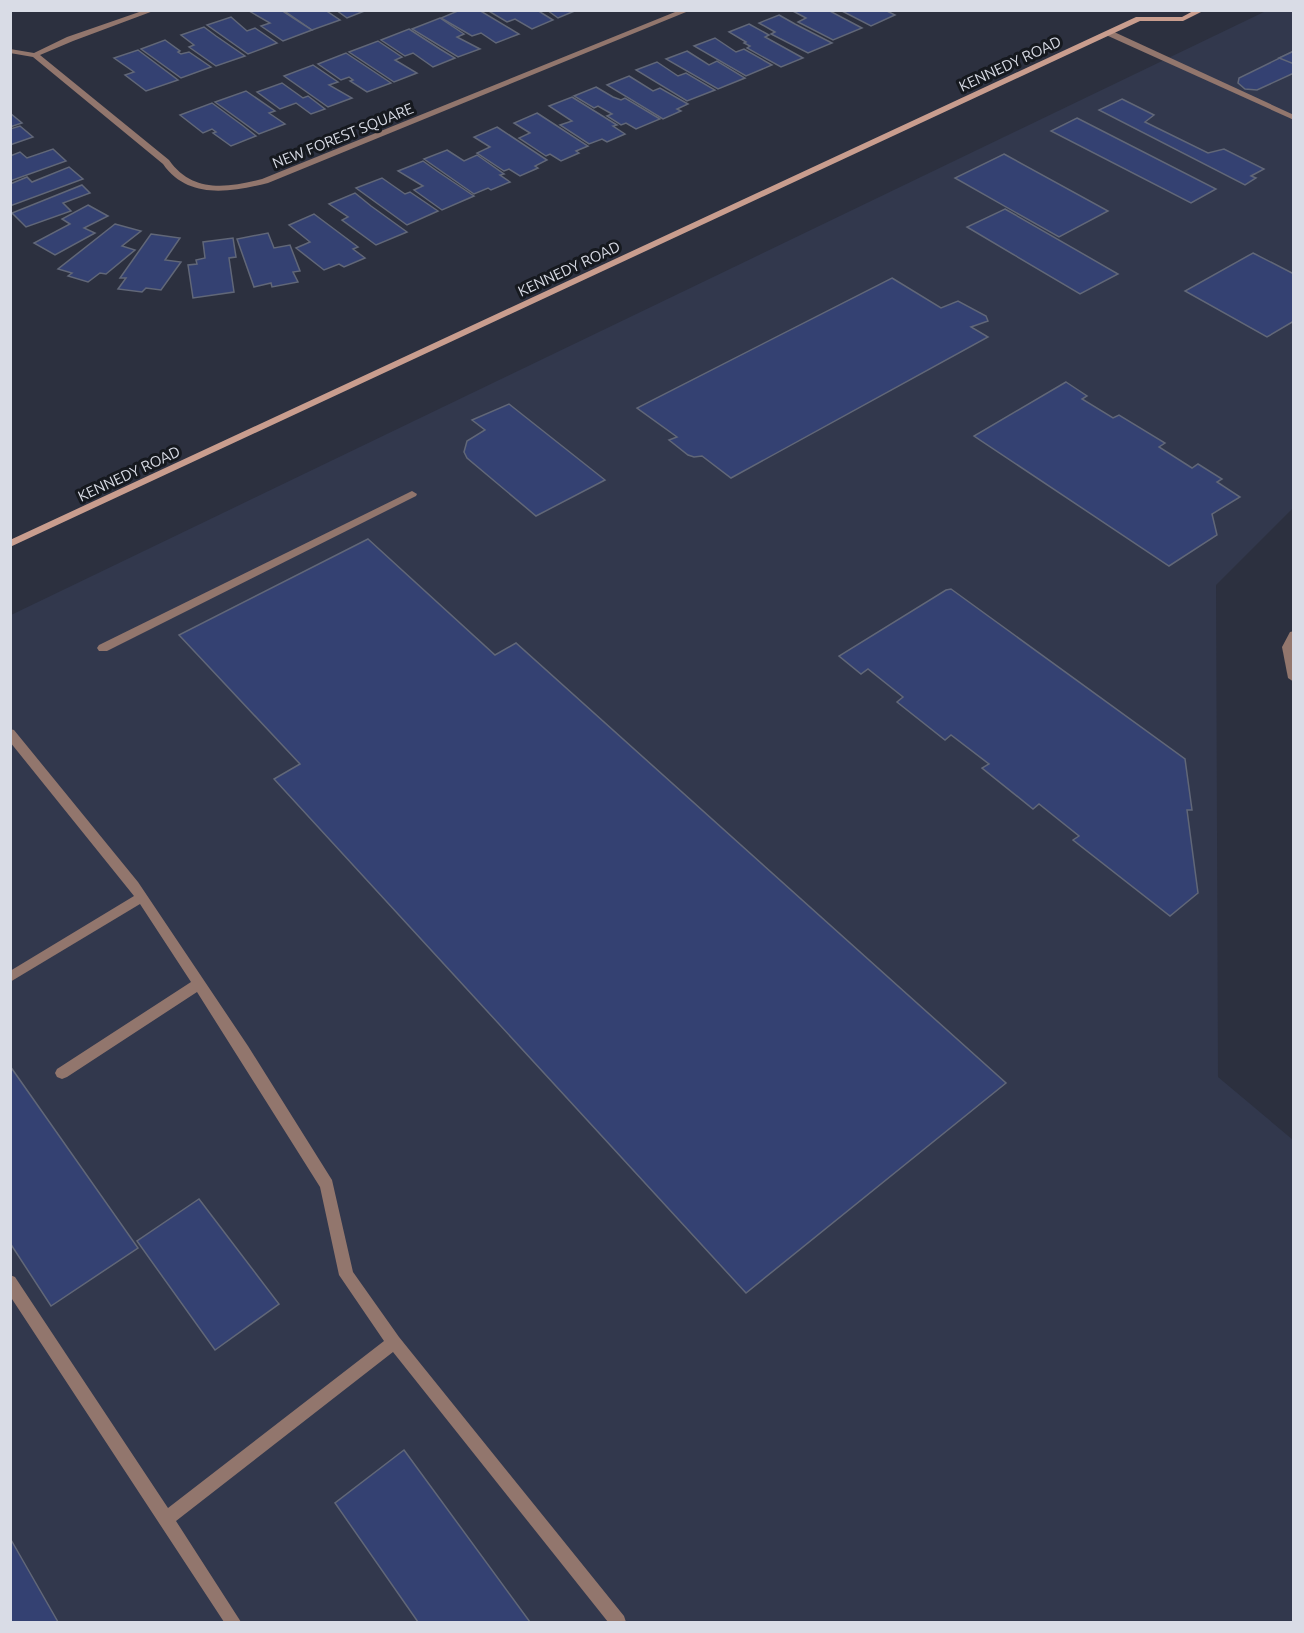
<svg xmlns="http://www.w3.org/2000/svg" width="1304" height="1633" font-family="Ubuntu,sans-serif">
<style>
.built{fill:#32384d}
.building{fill:#344172;stroke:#616778;stroke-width:1.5}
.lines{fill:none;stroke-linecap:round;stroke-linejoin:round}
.lane{fill:#92766d;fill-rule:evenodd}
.street{fill:#92766d;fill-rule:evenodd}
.secondary{fill:#c99d8e;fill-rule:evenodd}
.labels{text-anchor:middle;stroke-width:6;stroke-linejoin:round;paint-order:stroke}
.far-street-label{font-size:15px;fill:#d9dce6;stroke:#16191f}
</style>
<rect width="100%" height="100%" fill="#2c303f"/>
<path class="built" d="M 1266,11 L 1293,11 L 1293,508 L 1216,585 L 1218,1077 L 1293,1140 L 1293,1622 L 11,1622 L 11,615 Z"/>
<g class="building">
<path d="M 283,10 L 325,10 L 340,20 L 312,30 Z"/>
<path d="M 283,10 L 284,12 L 312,30 L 283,41 L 261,26 L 270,23 L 249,11 Z"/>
<path d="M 336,10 L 367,10 L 347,18 Z"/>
<path d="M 460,10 L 479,10 L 519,34 L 496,43 L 481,33 L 472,36 L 441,18 Z"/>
<path d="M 487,10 L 537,10 L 553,20 L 532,29 L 515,19 L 507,22 Z"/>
<path d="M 547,10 L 577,10 L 558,18 Z"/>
<path d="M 791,10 L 828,10 L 862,28 L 833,40 L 798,22 L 806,18 Z"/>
<path d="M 840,10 L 885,10 L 895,15 L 871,26 Z"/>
<path d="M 779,15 L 795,24 L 832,43 L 808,53 L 771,34 L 775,32 L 759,23 Z"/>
<path d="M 231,17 L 247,31 L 255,28 L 277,43 L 248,54 L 207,25 Z"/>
<path d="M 440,18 L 464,34 L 457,37 L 480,49 L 458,57 L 412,29 Z"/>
<path d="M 749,24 L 769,35 L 765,37 L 803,58 L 781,67 L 747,48 L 750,46 L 744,43 L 746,42 L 729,32 Z"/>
<path d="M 204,27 L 216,36 L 245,56 L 216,66 L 189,47 L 194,45 L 181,35 Z"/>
<path d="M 409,29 L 440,49 L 455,58 L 433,67 L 413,53 L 405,56 L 381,40 Z"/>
<path d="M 715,38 L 736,52 L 744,49 L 772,65 L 746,76 L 694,46 Z"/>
<path d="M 165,40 L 180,51 L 178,52 L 181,54 L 189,52 L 211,67 L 181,78 L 141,49 Z"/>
<path d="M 378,41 L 402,57 L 395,60 L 417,73 L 394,82 L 349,52 Z"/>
<path d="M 138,50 L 178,80 L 146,91 L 125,75 L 134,72 L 114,58 Z"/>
<path d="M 687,51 L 709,65 L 717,61 L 745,78 L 718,89 L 666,59 Z"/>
<path d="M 1294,51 L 1294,73 L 1257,90 L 1245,89 L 1238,83 L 1239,78 Z"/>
<path d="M 1294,51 L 1294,64 L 1279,58 Z"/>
<path d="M 346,53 L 391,83 L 367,92 L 350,81 L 353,80 L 349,77 L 341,80 L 318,64 Z"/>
<path d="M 657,62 L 678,76 L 686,73 L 715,90 L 687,101 L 636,70 Z"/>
<path d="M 313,65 L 338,82 L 329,85 L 352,98 L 328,107 L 284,76 Z"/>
<path d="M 629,76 L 653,91 L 660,88 L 688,104 L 677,109 L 681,111 L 663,119 L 607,85 Z"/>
<path d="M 282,83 L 303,98 L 308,96 L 325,109 L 311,114 L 296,103 L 280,109 L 257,92 Z"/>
<path d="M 596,87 L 613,97 L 621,100 L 625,98 L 660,119 L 636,129 L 626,123 L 621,125 L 607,116 L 612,114 L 598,106 L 594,108 L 574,96 Z"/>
<path d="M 246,91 L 275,111 L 269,113 L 285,124 L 259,134 L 215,102 Z"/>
<path d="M 572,97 L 617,125 L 613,126 L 625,134 L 607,142 L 602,139 L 589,144 L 560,125 L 572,121 L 549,106 Z"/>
<path d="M 1122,99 L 1154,115 L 1145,122 L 1208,153 L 1224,149 L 1264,169 L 1251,176 L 1256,178 L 1245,185 L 1099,110 Z"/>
<path d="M 212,103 L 242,125 L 256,136 L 231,146 L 213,133 L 216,132 L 212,129 L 203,133 L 180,115 Z"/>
<path d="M 10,113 L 22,123 L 10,127 Z"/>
<path d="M 537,113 L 588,146 L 576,151 L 579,153 L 561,161 L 550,154 L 546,156 L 519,138 L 530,133 L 514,123 Z"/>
<path d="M 1077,118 L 1216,189 L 1191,203 L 1051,131 Z"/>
<path d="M 20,126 L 33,137 L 10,145 L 10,129 Z"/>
<path d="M 497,127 L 547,160 L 535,166 L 538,168 L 520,176 L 509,169 L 504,171 L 477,153 L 490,147 L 474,137 Z"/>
<path d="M 53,149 L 66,161 L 10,181 L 10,156 L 20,152 L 27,158 Z"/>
<path d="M 447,150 L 464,161 L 477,155 L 504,174 L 500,175 L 510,182 L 491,190 L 488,188 L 474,194 L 424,159 Z"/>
<path d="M 1004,154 L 1108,211 L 1059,237 L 955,178 Z"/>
<path d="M 423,161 L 437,171 L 474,196 L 442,210 L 414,190 L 423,186 L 398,171 Z"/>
<path d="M 69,167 L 83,179 L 10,206 L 10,184 L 27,177 L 32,182 Z"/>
<path d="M 382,178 L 405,194 L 410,192 L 438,211 L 407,225 L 356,188 Z"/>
<path d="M 82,185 L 90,193 L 63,203 L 71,211 L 26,227 L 12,213 Z"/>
<path d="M 355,193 L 371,206 L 407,232 L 376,245 L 342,220 L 348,217 L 329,204 Z"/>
<path d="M 88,205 L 108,216 L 84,228 L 95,233 L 55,255 L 34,243 L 70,224 L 62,219 Z"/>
<path d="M 1005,209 L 1118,274 L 1080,294 L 967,227 Z"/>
<path d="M 314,214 L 358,247 L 353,249 L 365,258 L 344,267 L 339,264 L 324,270 L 296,248 L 310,242 L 289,225 Z"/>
<path d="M 115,224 L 141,231 L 122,246 L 135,250 L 106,274 L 100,273 L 88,282 L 68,276 L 72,273 L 58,269 Z"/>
<path d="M 268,233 L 274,248 L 290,245 L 300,271 L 293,272 L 298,282 L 272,287 L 271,283 L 254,287 L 237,239 Z"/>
<path d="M 151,234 L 180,238 L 165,260 L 181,262 L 161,290 L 146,288 L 142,292 L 118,289 L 126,278 L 120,278 Z"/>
<path d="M 233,238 L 236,257 L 229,258 L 234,292 L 193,298 L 188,265 L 197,264 L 196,260 L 205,258 L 203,242 Z"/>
<path d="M 1253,253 L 1294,274 L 1294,321 L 1267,337 L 1185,291 Z"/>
<path d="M 892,278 L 941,308 L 958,301 L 986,316 L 988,321 L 971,327 L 988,337 L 731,478 L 702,456 L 694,457 L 688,455 L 669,440 L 677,437 L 637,408 Z"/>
<path d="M 1066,382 L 1087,396 L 1082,399 L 1113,418 L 1119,415 L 1165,443 L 1159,447 L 1192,468 L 1198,464 L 1222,479 L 1217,482 L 1240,497 L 1212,514 L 1217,535 L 1169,566 L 974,436 Z"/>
<path d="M 509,404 L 605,480 L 536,516 L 467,458 L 464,452 L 467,441 L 485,430 L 472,420 Z"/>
<path d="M 368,539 L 495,655 L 516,643 L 1006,1083 L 746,1293 L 274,779 L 300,764 L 179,635 Z"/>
<path d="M 951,589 L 1185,759 L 1192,810 L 1187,810 L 1198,893 L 1170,916 L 1073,840 L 1079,836 L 1039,804 L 1033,809 L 982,768 L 989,764 L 951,735 L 945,740 L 897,702 L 903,697 L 868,669 L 861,674 L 839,656 L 946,590 Z"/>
<path d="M 10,1066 L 138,1248 L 51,1306 L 10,1243 Z"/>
<path d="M 199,1199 L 279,1304 L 215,1350 L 137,1241 Z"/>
<path d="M 404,1450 L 530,1622 L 418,1622 L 335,1503 Z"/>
<path d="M 10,1538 L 58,1622 L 10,1622 Z"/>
</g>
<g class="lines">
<g class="lane">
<path d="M 1106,31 L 1112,31 L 1294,115 L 1294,120 L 1106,35 Z"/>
<path d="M 412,491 L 417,494 L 416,496 L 107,651 L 99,651 L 97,648 L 99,645 Z"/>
<path d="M 10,729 L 14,730 L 138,882 L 248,1046 L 332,1180 L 353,1272 L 399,1337 L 624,1616 L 626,1622 L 608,1622 L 393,1352 L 176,1521 L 241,1622 L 224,1622 L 10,1296 L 10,1275 L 15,1277 L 168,1508 L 384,1341 L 339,1275 L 320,1187 L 197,992 L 67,1077 L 62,1079 L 57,1077 L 55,1073 L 57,1069 L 191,982 L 140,904 L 10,982 L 10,971 L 134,896 L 10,742 Z"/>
</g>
<g class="street">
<path d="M 145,10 L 156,10 L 73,41 L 40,55 L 169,160 C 192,193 227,188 262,179 L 680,10 L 691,10 L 268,183 C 231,192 188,200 163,164 L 33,57 L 10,53 L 10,49 L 34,53 L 67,37 Z"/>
<path d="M 1294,631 L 1294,682 L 1288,678 L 1282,647 L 1290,632 Z"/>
</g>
<path class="secondary" d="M 1195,10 L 1205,10 L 1183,21 L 1140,21 L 10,547 L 10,540 L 1136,17 L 1182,17 Z"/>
</g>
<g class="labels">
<g class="far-street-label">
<text transform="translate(1010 64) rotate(-25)" y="5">KENNEDY ROAD</text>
<text transform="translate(343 136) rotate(-22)" y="5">NEW FOREST SQUARE</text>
<text transform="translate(569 269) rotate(-25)" y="5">KENNEDY ROAD</text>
<text transform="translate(129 474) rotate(-25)" y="5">KENNEDY ROAD</text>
</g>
</g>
<rect width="1304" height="1633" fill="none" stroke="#d9dce6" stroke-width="24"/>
</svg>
